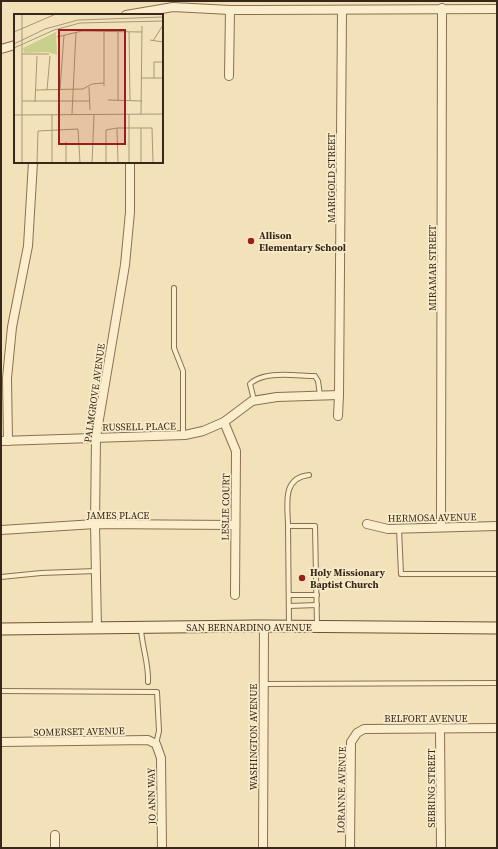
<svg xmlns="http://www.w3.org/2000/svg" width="498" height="849" font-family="'Source Serif 4',serif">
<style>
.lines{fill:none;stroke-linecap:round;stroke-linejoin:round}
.service-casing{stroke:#8a7052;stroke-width:6}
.minor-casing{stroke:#8a7052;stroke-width:10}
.secondary-casing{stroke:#6b5136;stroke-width:13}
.service{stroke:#fceecc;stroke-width:4}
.minor{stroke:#fceecc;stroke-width:8}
.secondary{stroke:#fceecc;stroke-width:11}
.poi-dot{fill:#9e1d1c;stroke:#f9ebc9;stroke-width:1.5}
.labels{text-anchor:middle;stroke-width:3.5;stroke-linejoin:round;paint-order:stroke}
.street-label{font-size:10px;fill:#372819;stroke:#f9ebc9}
.poi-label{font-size:10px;font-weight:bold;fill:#372819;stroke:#f9ebc9;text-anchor:start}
.inset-road{fill:none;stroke:#a79779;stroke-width:1}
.view{fill:#9e1d1c;fill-opacity:0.15;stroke:#9e1d1c;stroke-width:2}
.inset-edge{fill:none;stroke:#372819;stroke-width:2}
</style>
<rect width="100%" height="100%" fill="#f2e1b9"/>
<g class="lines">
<g class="service-casing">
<g id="service">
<path d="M 174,288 L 174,348 L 183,371 L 183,435"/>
<path d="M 254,400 L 250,384 C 264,370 296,376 315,376 L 318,381 L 320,395"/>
<path d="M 288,526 C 288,506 281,478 309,475"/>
<path d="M 399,529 L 401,574 L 497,574"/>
<path d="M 1,577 L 41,573 L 96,571"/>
<path d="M 289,595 L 317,595"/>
<path d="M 289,606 L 317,605"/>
<path d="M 289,626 L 288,526 L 315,526 L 317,626"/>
<path d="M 141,629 C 142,647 149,664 148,682"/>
<path d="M 264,684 L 497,683"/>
<path d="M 1,691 L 157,692 L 159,731 L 156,744"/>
</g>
</g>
<g class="minor-casing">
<g id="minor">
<path d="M 126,15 L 173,7 L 230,10 L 497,9"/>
<path d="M 1,49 L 15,45"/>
<path d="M 229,76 L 230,10"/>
<path d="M 338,416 L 339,395 L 342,11"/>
<path d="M 224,422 L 236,451 L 235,595"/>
<path d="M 1,441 L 185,435 L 203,431 L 224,422 L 252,401 L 277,397 L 339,395"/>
<path d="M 8,441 L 7,378 L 12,327 L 28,246 L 33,162"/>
<path d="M 367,524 L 388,529 L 497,526"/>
<path d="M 441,527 L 442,8"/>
<path d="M 1,530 L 95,524 L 234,525"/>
<path d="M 97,629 L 95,524 L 96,437 L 125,265 L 130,212 L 130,162"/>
<path d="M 440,728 L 441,848"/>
<path d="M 1,742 L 148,740 L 156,744 L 161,758 L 162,848"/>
<path d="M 55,835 L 55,848"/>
<path d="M 263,848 L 264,626"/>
<path d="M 350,848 L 351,742 L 357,733 L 364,729 L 497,728"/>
</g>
</g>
<g class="secondary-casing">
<path id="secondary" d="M 1,629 L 264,626 L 497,628"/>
</g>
<use href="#service" class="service"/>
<use href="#minor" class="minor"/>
<use href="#secondary" class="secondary"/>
</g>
<g class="poi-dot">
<circle cx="251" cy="241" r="4"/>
<circle cx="302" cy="578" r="4"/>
</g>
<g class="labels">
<g class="street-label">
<text transform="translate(331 178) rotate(-90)" y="4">MARIGOLD STREET</text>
<text transform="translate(432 268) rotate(-90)" y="4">MIRAMAR STREET</text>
<text transform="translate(94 393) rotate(-82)" y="4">PALMGROVE AVENUE</text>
<text transform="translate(139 426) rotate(-1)" y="4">RUSSELL PLACE</text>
<text transform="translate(225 507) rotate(-89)" y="4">LESLIE COURT</text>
<text x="118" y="519">JAMES PLACE</text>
<text transform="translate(432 517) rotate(-1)" y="4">HERMOSA AVENUE</text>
<text x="249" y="631">SAN BERNARDINO AVENUE</text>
<text x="426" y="722">BELFORT AVENUE</text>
<text transform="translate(79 731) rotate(-1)" y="4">SOMERSET AVENUE</text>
<text transform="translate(253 737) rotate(-90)" y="4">WASHINGTON AVENUE</text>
<text transform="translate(431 788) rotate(-90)" y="4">SEBRING STREET</text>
<text transform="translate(341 790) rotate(-89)" y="4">LORANNE AVENUE</text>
<text transform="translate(151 796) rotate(-91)" y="4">JO ANN WAY</text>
</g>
<g class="poi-label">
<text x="259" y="239">Allison<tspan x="259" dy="12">Elementary School</tspan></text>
<text x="310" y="576">Holy Missionary<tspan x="310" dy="12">Baptist Church</tspan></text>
</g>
</g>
<g transform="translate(14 14)">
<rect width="149" height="149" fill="#f2e1b9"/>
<path d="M 42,18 L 43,41 L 34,38 L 10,39 L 9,34 Z" fill="#c8d08c"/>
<path class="inset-road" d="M 8,0 L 8,149M 0,18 L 42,0M 115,18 L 116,87M 43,23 L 68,17 L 128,18M 136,26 L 149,28M 139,27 L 149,11M 0,30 L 31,15 L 64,6 L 149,3M 0,34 L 40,16 L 66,9 L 149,7M 8,40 L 35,40M 128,64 L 149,64M 140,64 L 140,48 L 149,48M 90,72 L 90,18M 75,73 L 76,96M 46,75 L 50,21M 21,76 L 69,75 L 78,70 L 90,69M 33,76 L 36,42M 94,86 L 128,87M 8,87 L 76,87M 104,87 L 104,17M 21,88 L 23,42M 58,100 L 62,18M 115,100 L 115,149M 127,100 L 128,12M 0,101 L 149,100M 103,114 L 104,149M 52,128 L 52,149M 23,149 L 24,117 L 64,115 L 66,149M 38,149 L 38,101M 78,149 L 80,101M 92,149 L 92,116 L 103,114 L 138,114 L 139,149M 127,149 L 127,114"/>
<path class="view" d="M 45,16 L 111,16 L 111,130 L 45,130 Z"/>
<rect width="149" height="149" class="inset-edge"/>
</g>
<rect width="498" height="849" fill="none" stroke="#372819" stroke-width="4"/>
</svg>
